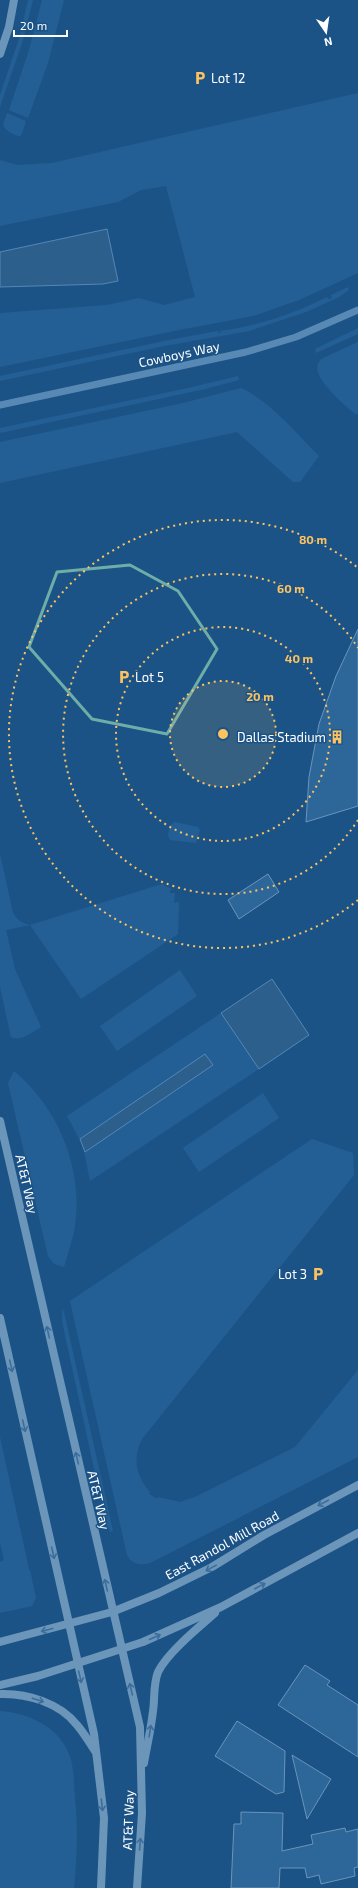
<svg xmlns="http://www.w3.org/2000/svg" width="358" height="1888" font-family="'Exo 2',sans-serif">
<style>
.green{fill:#2e6da5}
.water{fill:#446d92;stroke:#96c6ee}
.building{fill:#447db0;stroke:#c8e2f9}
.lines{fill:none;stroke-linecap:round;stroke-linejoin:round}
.tertiary{stroke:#a3caec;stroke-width:7}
.secondary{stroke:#cfe5f9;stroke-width:8}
.oneway{stroke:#638db5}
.marked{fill:none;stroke:#6fada8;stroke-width:3;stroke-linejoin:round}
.ring{fill:none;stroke:#fdc360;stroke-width:2;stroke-dasharray:2 4}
.labels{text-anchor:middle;stroke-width:3;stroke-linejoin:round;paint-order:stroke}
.poi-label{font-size:13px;fill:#fff;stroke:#1b5387;text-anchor:start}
.street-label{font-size:13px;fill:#fff;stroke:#1b5387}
.centre{fill:#fdc360;stroke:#1b5387;stroke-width:2}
.ring-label{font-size:12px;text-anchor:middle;font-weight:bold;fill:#fdc360;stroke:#1b5387;stroke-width:3;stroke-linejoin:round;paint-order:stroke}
</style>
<rect width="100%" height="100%" fill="#1b5387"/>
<g class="green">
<path d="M 28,0 L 33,0 L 23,40 L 0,107 L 0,95 L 19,39 Z"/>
<path d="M 42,0 L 64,0 L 48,63 L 28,118 L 9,110 L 29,50 Z"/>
<path d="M 358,93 L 358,273 L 299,300 L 253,316 L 179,330 L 0,367 L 0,313 L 107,305 L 139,298 L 164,305 L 195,297 L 166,186 L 141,190 L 118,202 L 0,226 L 0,160 L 17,165 L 52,163 Z"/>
<path d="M 7,113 L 26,121 L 21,136 C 14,136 6,131 3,125 Z"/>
<path d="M 348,287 L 349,290 L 339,297 L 306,312 L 249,331 L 164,346 L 0,381 L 0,376 L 169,340 L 218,331 L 219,333 L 221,333 L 220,331 C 257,326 294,314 327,297 L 328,299 L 332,298 L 331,295 Z"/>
<path d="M 358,328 L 358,334 L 316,353 L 315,349 Z"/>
<path d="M 358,342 L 358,413 L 356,415 C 346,405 302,372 323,358 Z"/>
<path d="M 238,376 L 239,380 L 205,389 L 0,433 L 0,428 L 188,388 Z"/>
<path d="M 241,388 C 270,401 297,434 319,456 L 300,482 L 293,482 L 237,432 L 0,483 L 0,442 L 183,403 Z"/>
<path d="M 175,822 L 198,827 L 200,830 L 196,843 L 170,840 L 168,835 L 170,825 Z"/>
<path d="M 0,854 L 13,913 C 17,920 22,923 30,925 L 162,884 L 173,890 L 170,890 L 170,893 L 175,893 L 174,903 L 179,902 L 178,934 L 81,999 L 30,925 L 6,930 L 15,969 L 41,1027 C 32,1032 21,1042 11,1037 L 0,987 Z"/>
<path d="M 180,970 L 197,996 L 117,1051 L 100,1026 Z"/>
<path d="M 221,1013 L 259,1069 L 90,1181 L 83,1146 L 67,1116 Z"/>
<path d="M 14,1071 C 60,1109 85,1173 74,1232 C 71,1244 67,1256 64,1267 L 54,1264 L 48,1256 L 8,1083 Z"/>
<path d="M 263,1093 L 279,1118 L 199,1172 L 183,1148 Z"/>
<path d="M 312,1139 L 353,1153 L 354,1175 L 142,1439 C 132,1459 136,1476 150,1492 L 149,1494 L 157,1499 L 158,1497 L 180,1502 L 195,1497 L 295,1447 L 358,1370 L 358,1457 L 150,1563 C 140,1566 132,1564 127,1555 L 70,1301 Z"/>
<path d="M 63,1308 L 113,1531 L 110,1532 L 106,1523 L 63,1326 L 62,1314 Z"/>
<path d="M 0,1437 L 29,1569 L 28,1570 L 30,1570 L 36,1598 L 32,1606 L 0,1613 L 0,1562 L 4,1560 L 0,1543 Z"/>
<path d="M 0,1711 C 30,1713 62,1728 71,1760 C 74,1772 74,1786 75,1799 C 78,1829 77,1858 74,1888 L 0,1888 Z"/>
</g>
<g class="water">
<path d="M 107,229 L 118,281 L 103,284 L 0,287 L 0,252 Z"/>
<path d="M 272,979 L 309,1035 L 259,1069 L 221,1013 Z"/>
<path d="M 205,1054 L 213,1065 L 85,1152 L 80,1139 Z"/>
</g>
<g class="building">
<path d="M 358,629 L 358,806 L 306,822 L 309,777 L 319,724 L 336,676 Z"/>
<path d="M 268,874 L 279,892 L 239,919 L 228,900 Z"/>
<path d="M 305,1665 L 330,1681 L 327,1685 L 358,1705 L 358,1757 L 278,1705 Z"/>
<path d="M 237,1721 L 285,1751 L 284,1792 L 276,1794 L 215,1756 Z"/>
<path d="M 292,1755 L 331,1779 L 307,1819 Z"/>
<path d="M 241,1812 L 283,1813 L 282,1851 L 313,1844 L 311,1835 L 345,1828 L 346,1832 L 358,1829 L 358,1867 L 354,1868 L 355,1876 L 321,1884 L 319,1875 L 307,1878 L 305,1868 L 280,1868 L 279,1888 L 231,1888 L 234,1824 L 241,1824 Z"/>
</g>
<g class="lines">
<path class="tertiary" d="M 0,405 L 246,352 L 296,337 L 358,310"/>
<g class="secondary">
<path d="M 0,54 L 9,27 L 14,0"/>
<path d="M 0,1121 L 140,1727 L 142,1813 L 137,1888"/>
<path d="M 0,1318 L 94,1734 L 104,1818 L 101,1888"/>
<path d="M 0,1642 L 112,1612 L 159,1593 L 212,1567 L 264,1535 L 358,1485"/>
<path d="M 0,1685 L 38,1676 L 143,1642 L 221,1607 L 358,1533"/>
<path d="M 0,1694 C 27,1693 60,1703 77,1725 C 84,1733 89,1742 95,1751"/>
<path d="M 144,1763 C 147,1746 151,1729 153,1711 C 155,1698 153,1685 158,1672 C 167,1653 199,1627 215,1613"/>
</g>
</g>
<defs><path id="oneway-shaft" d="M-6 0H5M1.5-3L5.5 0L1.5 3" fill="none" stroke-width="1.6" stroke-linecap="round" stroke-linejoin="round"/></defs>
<g class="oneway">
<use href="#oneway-shaft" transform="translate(48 1332) rotate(-103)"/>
<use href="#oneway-shaft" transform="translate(11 1366) rotate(77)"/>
<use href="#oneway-shaft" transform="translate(24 1426) rotate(77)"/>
<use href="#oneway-shaft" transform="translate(77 1458) rotate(-103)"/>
<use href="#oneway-shaft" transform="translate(323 1503) rotate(152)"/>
<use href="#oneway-shaft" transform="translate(53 1553) rotate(77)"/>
<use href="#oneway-shaft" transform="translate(211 1568) rotate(151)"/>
<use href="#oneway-shaft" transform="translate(106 1585) rotate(-103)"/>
<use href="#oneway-shaft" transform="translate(260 1586) rotate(-28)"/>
<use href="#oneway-shaft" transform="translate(47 1630) rotate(166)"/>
<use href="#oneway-shaft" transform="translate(155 1637) rotate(-24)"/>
<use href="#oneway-shaft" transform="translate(80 1677) rotate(77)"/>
<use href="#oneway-shaft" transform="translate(131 1689) rotate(-103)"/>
<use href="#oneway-shaft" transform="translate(38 1700) rotate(18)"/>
<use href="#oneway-shaft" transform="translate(150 1731) rotate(-81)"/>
<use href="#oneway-shaft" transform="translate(102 1805) rotate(83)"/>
<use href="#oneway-shaft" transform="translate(140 1844) rotate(-86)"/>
</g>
<path d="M0 0H358V1888H0ZM 130,565 L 178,591 L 217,649 L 167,734 L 92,719 L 29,647 L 57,572 Z" fill="#1b5387" fill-opacity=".55" fill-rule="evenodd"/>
<path class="marked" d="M 130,565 L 178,591 L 217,649 L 167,734 L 92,719 L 29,647 L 57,572 Z"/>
<circle cx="223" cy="734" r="53" fill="#fdc360" fill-opacity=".12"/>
<g class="ring">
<circle cx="223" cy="734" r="53"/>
<circle cx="223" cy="734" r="107"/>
<path d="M358 820A160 160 0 1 1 358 648"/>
<path d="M358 900A214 214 0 1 1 358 568"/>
</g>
<defs>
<g id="parking-bare" transform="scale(1.08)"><path d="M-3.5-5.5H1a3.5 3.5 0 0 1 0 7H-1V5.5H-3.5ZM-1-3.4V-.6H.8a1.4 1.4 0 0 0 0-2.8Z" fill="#fdc360" stroke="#1b5387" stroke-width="2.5" paint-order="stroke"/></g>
<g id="building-bare" transform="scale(1.08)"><path d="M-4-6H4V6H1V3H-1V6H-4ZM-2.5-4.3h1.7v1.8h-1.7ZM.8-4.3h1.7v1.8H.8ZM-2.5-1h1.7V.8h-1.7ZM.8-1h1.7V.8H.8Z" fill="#fdc360" stroke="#1b5387" stroke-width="2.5" paint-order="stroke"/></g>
</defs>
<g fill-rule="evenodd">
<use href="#parking-bare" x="200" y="78"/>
<use href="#parking-bare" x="124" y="677"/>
<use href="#building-bare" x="337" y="737"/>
<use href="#parking-bare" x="318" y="1274"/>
</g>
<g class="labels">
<g class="poi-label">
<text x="211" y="83">Lot 12</text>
<text x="135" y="682">Lot 5</text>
<text x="326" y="742" text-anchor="end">Dallas Stadium</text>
<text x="307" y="1279" text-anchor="end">Lot 3</text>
</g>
<g class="street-label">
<text transform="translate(179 354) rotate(-12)" y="5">Cowboys Way</text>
<text transform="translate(27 1184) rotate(77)" y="5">AT&amp;T Way</text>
<text transform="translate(99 1500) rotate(77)" y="5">AT&amp;T Way</text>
<text transform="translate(222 1545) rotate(-29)" y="5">East Randol Mill Road</text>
<text transform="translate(128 1820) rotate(-88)" y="5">AT&amp;T Way</text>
</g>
</g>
<circle cx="223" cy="734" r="6" class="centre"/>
<g class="ring-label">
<text x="313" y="544">80 m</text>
<text x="291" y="593">60 m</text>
<text x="299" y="663">40 m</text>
<text x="260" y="701">20 m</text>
</g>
<g transform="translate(326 32) rotate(167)" stroke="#1b5387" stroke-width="3" paint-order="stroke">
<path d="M0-3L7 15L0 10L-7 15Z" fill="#ffffff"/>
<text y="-6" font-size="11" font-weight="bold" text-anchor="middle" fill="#ffffff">N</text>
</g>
<path d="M14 30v6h53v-6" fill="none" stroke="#ffffff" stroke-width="2"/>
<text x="20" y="30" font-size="12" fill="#ffffff" stroke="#1b5387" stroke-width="3" paint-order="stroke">20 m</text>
</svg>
